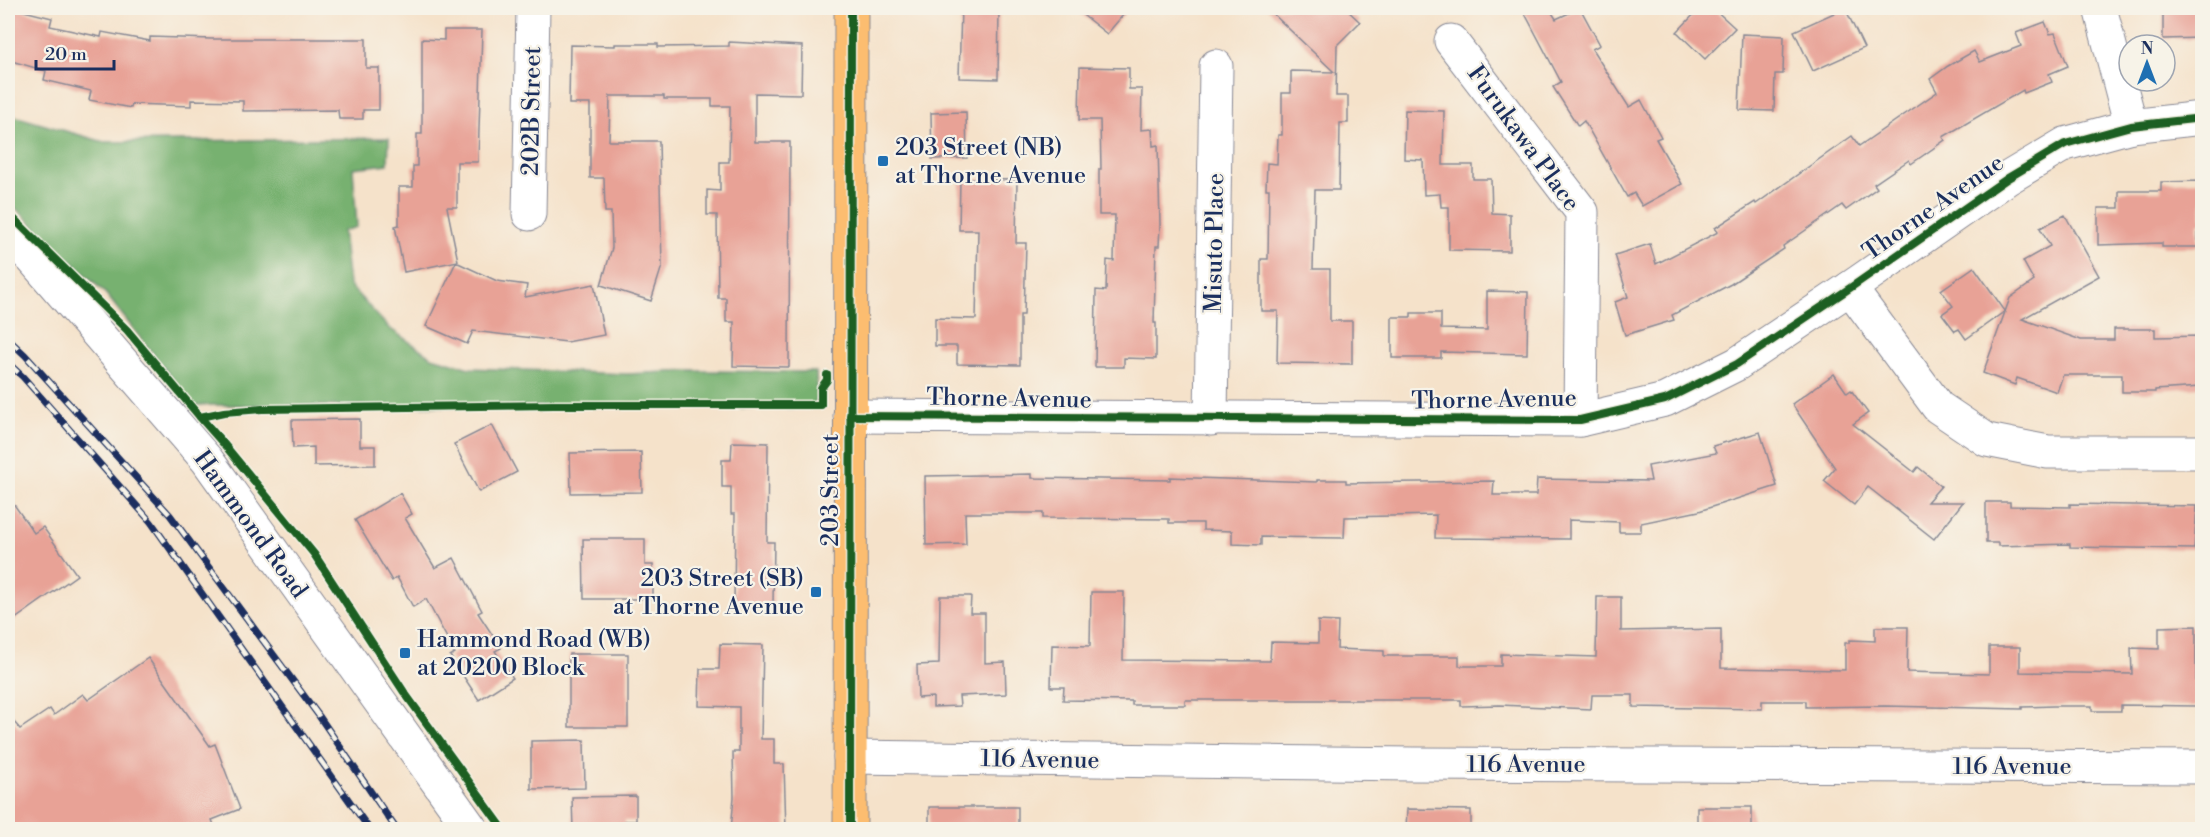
<svg xmlns="http://www.w3.org/2000/svg" width="2210" height="837" font-family="'Libre Bodoni',serif">
<style>
.forest{fill:#77b16f;stroke:#497066;stroke-width:1.5}
.building{fill:#e8a296}
.lines{fill:none;stroke-linecap:round;stroke-linejoin:round}
.minor-casing{stroke:#888894;stroke-width:35}
.major-casing{stroke:#888894;stroke-width:35}
.minor{stroke:#fff;stroke-width:33}
.major{stroke:#fcbd6f;stroke-width:33}
.rail-casing{stroke:#1b2f5e;stroke-width:7}
.rail{stroke:#f7f3e8;stroke-width:4.5;stroke-dasharray:14;stroke-linecap:butt}
.cycleway-casing{stroke:#f7f3e8;stroke-width:11}
.cycleway{stroke:#1b5e20;stroke-width:8}
.poi-dot{fill:#1f6fb2;stroke:#f7f3e8;stroke-width:2}
.labels{text-anchor:middle;stroke-width:4.5;stroke-linejoin:round;paint-order:stroke}
.street-label{font-size:24px;fill:#1b2f5e;stroke:#f7f3e8}
.poi-label{font-size:24px;fill:#1b2f5e;stroke:#f7f3e8;text-anchor:start}
</style>
<rect width="100%" height="100%" fill="#f7f3e8"/>
<filter id="ink" filterUnits="userSpaceOnUse"><feTurbulence type="fractalNoise" baseFrequency=".0167" numOctaves="2"/><feDisplacementMap in="SourceGraphic" scale="12" xChannelSelector="R" yChannelSelector="G"/><feConvolveMatrix kernelMatrix="1 2 1 2 8 2 1 2 1" color-interpolation-filters="sRGB"/></filter>
<filter id="wash" filterUnits="userSpaceOnUse"><feTurbulence type="fractalNoise" baseFrequency=".008" numOctaves="4" result="noise"/><feDisplacementMap in="SourceGraphic" scale="24" xChannelSelector="R" yChannelSelector="G"/><feGaussianBlur stdDeviation="1.35" result="paint"/><feColorMatrix in="noise" values="0 0 0 0 0 0 0 0 0 0 0 0 0 0 0 0 0 1.4 0 .05"/><feComposite in="paint" operator="in"/></filter>
<g filter="url(#wash)">
<rect width="100%" height="100%" fill="#f5e2ca"/>
<path class="forest" d="M 8,111 L 14,116 L 104,142 L 389,138 L 388,164 L 353,168 L 357,227 L 343,231 L 349,285 L 389,328 L 432,357 L 469,368 L 627,374 L 688,371 L 816,372 L 817,399 L 813,406 L 806,408 L 193,405 L 106,294 L 8,201 Z"/>
<g id="blocks">
<g class="building">
<path d="M 12,8 L 52,18 L 50,26 L 101,37 L 102,32 L 150,41 L 150,37 L 212,39 L 366,39 L 366,68 L 379,68 L 379,110 L 363,110 L 363,119 L 339,119 L 338,110 L 243,111 L 243,101 L 191,100 L 191,106 L 132,104 L 131,108 L 89,100 L 91,91 L 44,80 L 46,71 L 8,60 L 8,24 Z"/>
<path d="M 961,8 L 999,8 L 998,79 L 959,78 Z"/>
<path d="M 1074,8 L 1129,8 L 1107,34 Z"/>
<path d="M 1267,8 L 1345,8 L 1360,22 L 1337,45 L 1336,96 L 1348,96 L 1348,123 L 1340,123 L 1339,190 L 1315,190 L 1313,269 L 1330,269 L 1330,321 L 1352,321 L 1352,364 L 1277,363 L 1278,311 L 1261,311 L 1261,259 L 1268,259 L 1269,189 L 1266,189 L 1267,163 L 1277,164 L 1278,135 L 1282,135 L 1282,93 L 1291,93 L 1291,71 L 1334,72 Z"/>
<path d="M 1522,8 L 1549,8 L 1556,19 L 1580,8 L 1600,45 L 1592,49 L 1629,107 L 1641,100 L 1661,137 L 1656,139 L 1682,184 L 1642,206 L 1634,193 L 1627,197 L 1584,121 L 1578,126 L 1553,87 L 1561,82 Z"/>
<path d="M 1700,8 L 1713,8 L 1735,28 L 1705,59 L 1677,32 Z"/>
<path d="M 1845,8 L 1864,48 L 1813,71 L 1794,31 Z"/>
<path d="M 2163,8 L 2202,8 L 2202,38 L 2163,39 Z"/>
<path d="M 2045,22 L 2050,34 L 2055,33 L 2068,66 L 2049,74 L 2052,82 L 2024,93 L 2023,90 L 1943,137 L 1945,140 L 1911,164 L 1909,160 L 1874,184 L 1877,188 L 1846,210 L 1842,205 L 1783,246 L 1784,249 L 1731,284 L 1672,315 L 1674,320 L 1625,335 L 1615,302 L 1628,297 L 1615,255 L 1650,244 L 1656,264 L 1718,232 L 1715,228 L 1755,202 L 1756,204 L 1852,136 L 1859,146 L 1937,92 L 1930,79 L 1948,66 L 1974,51 L 1980,62 L 2021,46 L 2016,33 Z"/>
<path d="M 444,30 L 482,30 L 478,162 L 457,162 L 457,207 L 447,207 L 458,261 L 404,272 L 395,226 L 399,225 L 399,187 L 413,187 L 413,166 L 417,166 L 417,134 L 422,134 L 422,39 L 444,40 Z"/>
<path d="M 1742,34 L 1784,36 L 1783,74 L 1775,74 L 1774,111 L 1739,110 Z"/>
<path d="M 729,42 L 802,46 L 801,94 L 755,93 L 755,142 L 790,142 L 789,367 L 733,366 L 734,322 L 726,322 L 726,298 L 718,298 L 717,215 L 707,215 L 707,190 L 720,191 L 720,162 L 729,162 L 730,106 L 712,106 L 712,99 L 664,99 L 664,96 L 610,96 L 609,141 L 659,141 L 662,266 L 651,301 L 601,285 L 612,248 L 611,212 L 605,212 L 604,178 L 590,178 L 590,104 L 569,104 L 570,45 L 615,46 L 615,44 L 658,44 L 658,47 L 729,46 Z"/>
<path d="M 1080,67 L 1129,68 L 1129,89 L 1142,89 L 1141,130 L 1152,129 L 1153,146 L 1158,145 L 1160,225 L 1159,246 L 1156,246 L 1154,323 L 1156,323 L 1156,359 L 1124,358 L 1124,367 L 1095,367 L 1096,290 L 1106,291 L 1107,260 L 1114,261 L 1115,215 L 1099,215 L 1099,169 L 1101,169 L 1100,120 L 1079,120 Z"/>
<path d="M 1405,110 L 1444,111 L 1443,165 L 1473,165 L 1473,179 L 1491,179 L 1492,213 L 1510,214 L 1510,251 L 1449,250 L 1449,207 L 1441,207 L 1440,194 L 1424,195 L 1423,160 L 1404,159 Z"/>
<path d="M 966,112 L 967,158 L 932,159 L 931,113 Z"/>
<path d="M 960,179 L 1017,180 L 1016,243 L 1026,243 L 1024,315 L 1020,315 L 1020,365 L 957,364 L 957,346 L 935,346 L 935,318 L 976,319 L 978,230 L 959,230 Z"/>
<path d="M 2202,181 L 2202,223 L 2198,223 L 2198,247 L 2162,247 L 2162,243 L 2098,245 L 2098,208 L 2119,208 L 2119,191 L 2161,191 L 2161,182 Z"/>
<path d="M 2065,215 L 2099,276 L 2022,319 L 2081,340 L 2114,340 L 2114,329 L 2155,329 L 2155,337 L 2202,336 L 2202,383 L 2200,383 L 2200,387 L 2155,390 L 2155,392 L 2122,392 L 2122,375 L 2063,375 L 2057,392 L 2017,378 L 2015,385 L 1983,373 L 2010,298 L 2034,281 L 2023,261 L 2050,246 L 2040,228 Z"/>
<path d="M 456,262 L 497,281 L 527,285 L 525,297 L 594,284 L 604,335 L 567,342 L 473,331 L 467,344 L 426,326 Z"/>
<path d="M 1974,267 L 2005,311 L 1966,339 L 1959,329 L 1955,331 L 1942,314 L 1953,306 L 1941,290 Z"/>
<path d="M 1487,291 L 1528,292 L 1527,354 L 1441,352 L 1441,358 L 1392,358 L 1392,317 L 1411,317 L 1411,313 L 1441,313 L 1441,329 L 1487,330 Z"/>
<path d="M 1834,374 L 1847,393 L 1851,390 L 1868,413 L 1853,424 L 1914,472 L 1918,467 L 1941,486 L 1927,502 L 1963,502 L 1934,539 L 1868,487 L 1854,505 L 1824,481 L 1835,468 L 1792,404 Z"/>
<path d="M 360,419 L 360,446 L 375,446 L 375,465 L 314,466 L 314,447 L 293,448 L 292,420 Z"/>
<path d="M 492,425 L 517,472 L 479,492 L 454,444 Z"/>
<path d="M 1760,432 L 1777,486 L 1699,511 L 1641,523 L 1641,532 L 1619,532 L 1619,522 L 1569,520 L 1569,539 L 1435,538 L 1436,515 L 1345,517 L 1344,538 L 1261,537 L 1261,545 L 1232,544 L 1232,531 L 1203,530 L 1203,523 L 1169,523 L 1169,519 L 1043,518 L 1043,513 L 965,513 L 966,544 L 926,545 L 925,476 L 1032,474 L 1032,478 L 1170,480 L 1170,477 L 1195,478 L 1317,482 L 1317,480 L 1346,480 L 1346,483 L 1494,481 L 1493,495 L 1536,495 L 1537,479 L 1651,481 L 1648,466 L 1716,453 L 1713,446 Z"/>
<path d="M 732,442 L 768,443 L 767,542 L 774,542 L 773,604 L 734,604 L 735,514 L 731,514 L 731,487 L 722,487 L 722,460 L 731,460 Z"/>
<path d="M 641,452 L 642,492 L 571,493 L 570,453 Z"/>
<path d="M 400,493 L 412,514 L 405,518 L 435,568 L 454,558 L 482,611 L 478,613 L 501,648 L 495,651 L 513,678 L 479,700 L 450,656 L 455,653 L 426,599 L 413,607 L 397,577 L 392,581 L 355,520 Z"/>
<path d="M 8,496 L 34,533 L 43,527 L 77,575 L 8,624 Z"/>
<path d="M 1986,502 L 2010,502 L 2010,506 L 2070,507 L 2070,504 L 2197,506 L 2194,549 L 2070,547 L 2070,544 L 1998,546 L 1998,543 L 1986,543 Z"/>
<path d="M 583,539 L 645,539 L 645,565 L 653,565 L 653,599 L 584,599 Z"/>
<path d="M 1091,592 L 1124,592 L 1123,660 L 1270,661 L 1271,642 L 1318,643 L 1318,621 L 1338,622 L 1337,649 L 1384,651 L 1384,656 L 1459,656 L 1459,666 L 1501,666 L 1501,654 L 1596,657 L 1597,597 L 1621,597 L 1621,631 L 1721,629 L 1721,668 L 1845,670 L 1845,643 L 1849,643 L 1849,640 L 1875,641 L 1875,627 L 1908,627 L 1907,672 L 1989,674 L 1989,647 L 2020,647 L 2020,672 L 2132,674 L 2131,648 L 2159,649 L 2159,627 L 2196,626 L 2196,706 L 2121,705 L 2121,711 L 2092,711 L 2092,706 L 2053,706 L 2022,707 L 2022,709 L 1885,706 L 1806,707 L 1806,701 L 1762,701 L 1762,709 L 1633,707 L 1633,695 L 1592,695 L 1591,709 L 1500,705 L 1461,706 L 1461,700 L 1185,700 L 1185,705 L 1132,705 L 1132,701 L 1063,700 L 1064,687 L 1051,687 L 1052,645 L 1090,646 Z"/>
<path d="M 940,596 L 971,596 L 970,613 L 985,613 L 985,663 L 1005,662 L 1006,694 L 959,696 L 960,706 L 933,707 L 933,697 L 918,698 L 917,665 L 939,664 Z"/>
<path d="M 720,644 L 763,645 L 761,739 L 774,739 L 774,764 L 784,764 L 786,830 L 731,830 L 734,797 L 733,752 L 739,752 L 739,707 L 699,706 L 700,669 L 719,669 Z"/>
<rect x="569" y="654" width="59" height="73"/>
<path d="M 148,658 L 210,746 L 215,744 L 240,809 L 212,820 L 216,830 L 8,830 L 8,715 L 20,729 L 50,709 L 54,715 L 83,694 L 88,700 Z"/>
<path d="M 584,740 L 585,788 L 531,789 L 531,741 Z"/>
<path d="M 636,796 L 636,821 L 625,821 L 625,830 L 573,830 L 572,797 Z"/>
<rect x="929" y="807" width="89" height="23"/>
<rect x="1697" y="807" width="55" height="23"/>
<path d="M 1407,809 L 1471,810 L 1471,830 L 1406,830 Z"/>
</g>
</g>
</g>
<g filter="url(#ink)">
<use href="#blocks" fill-opacity="0" stroke="#888894" stroke-width="1.5"/>
<g class="lines">
<g class="minor-casing">
<g id="minor">
<path d="M 2100,8 L 2131,126"/>
<path d="M 1451,41 L 1582,212 L 1580,420"/>
<path d="M 529,214 L 533,8"/>
<path d="M 8,236 L 31,257 L 207,460 L 472,830"/>
<path d="M 1850,288 L 1938,407 L 1987,440 L 2048,452 L 2202,452"/>
<path d="M 850,416 L 1580,420 L 1665,400 L 1737,364 L 1850,288 L 2008,178 L 2065,144 L 2131,126 L 2202,118"/>
<path d="M 1211,419 L 1216,66"/>
<path d="M 850,757 L 1413,764 L 2202,767"/>
</g>
</g>
<g class="major-casing">
<path id="major" d="M 850,830 L 851,8"/>
</g>
<use href="#minor" class="minor"/>
<use href="#major" class="major"/>
<g class="rail-casing">
<g id="rail">
<path d="M 8,339 L 25,355 L 170,515 L 319,716 L 397,830"/>
<path d="M 8,363 L 23,377 L 151,522 L 370,830"/>
</g>
</g>
<use href="#rail" class="rail"/>
<g class="cycleway-casing">
<g id="cycleway">
<path d="M 8,213 L 127,330 L 200,417 L 224,412 L 262,409 L 554,405 L 821,405 L 821,388 L 827,380 L 827,375"/>
<path d="M 850,416 L 1580,420 L 1665,400 L 1737,364 L 1850,288 L 2008,178 L 2065,144 L 2131,126 L 2202,118"/>
<path d="M 200,417 L 223,443 L 314,554 L 404,692 L 504,830"/>
<path d="M 850,830 L 851,8"/>
</g>
</g>
<use href="#cycleway" class="cycleway"/>
</g>
</g>
<g class="poi-dot">
<rect x="877" y="155" width="12" height="12" rx="3"/>
<rect x="810" y="586" width="12" height="12" rx="3"/>
<rect x="399" y="647" width="12" height="12" rx="3"/>
</g>
<g class="labels">
<g class="street-label">
<text transform="translate(531 111) rotate(-89)" y="8">202B Street</text>
<text transform="translate(1524 138) rotate(54)" y="8">Furukawa Place</text>
<text transform="translate(1933 207) rotate(-35)" y="8">Thorne Avenue</text>
<text transform="translate(1214 243) rotate(-89)" y="8">Misuto Place</text>
<text transform="translate(1009 398) rotate(1)" y="8">Thorne Avenue</text>
<text transform="translate(1494 399) rotate(-1)" y="8">Thorne Avenue</text>
<text transform="translate(830 490) rotate(-90)" y="8">203 Street</text>
<text transform="translate(251 524) rotate(54)" y="8">Hammond Road</text>
<text transform="translate(1040 759) rotate(1)" y="8">116 Avenue</text>
<text x="1526" y="772">116 Avenue</text>
<text x="2012" y="774">116 Avenue</text>
</g>
<g class="poi-label">
<text x="895" y="155">203 Street (NB)<tspan x="895" dy="28">at Thorne Avenue</tspan></text>
<text x="804" y="586" text-anchor="end">203 Street (SB)<tspan x="804" dy="28">at Thorne Avenue</tspan></text>
<text x="417" y="647">Hammond Road (WB)<tspan x="417" dy="28">at 20200 Block</tspan></text>
</g>
</g>
<rect width="2210" height="837" fill="none" stroke="#f7f3e8" stroke-width="30"/>
<g transform="translate(2147 63)"><circle r="28" fill="#f7f3e8" stroke="#9fa5b1" stroke-width="1.5"/>
<path d="M0-4.5L10 22L0 15L-10 22Z" fill="#1f6fb2"/>
<text y="-9" font-size="16" font-weight="bold" text-anchor="middle" fill="#1b2f5e">N</text>
</g>
<path d="M36 60v9h78v-9" fill="none" stroke="#1b2f5e" stroke-width="3"/>
<text x="45" y="60" font-size="18" fill="#1b2f5e" stroke="#f7f3e8" stroke-width="4.5" paint-order="stroke">20 m</text>
</svg>
